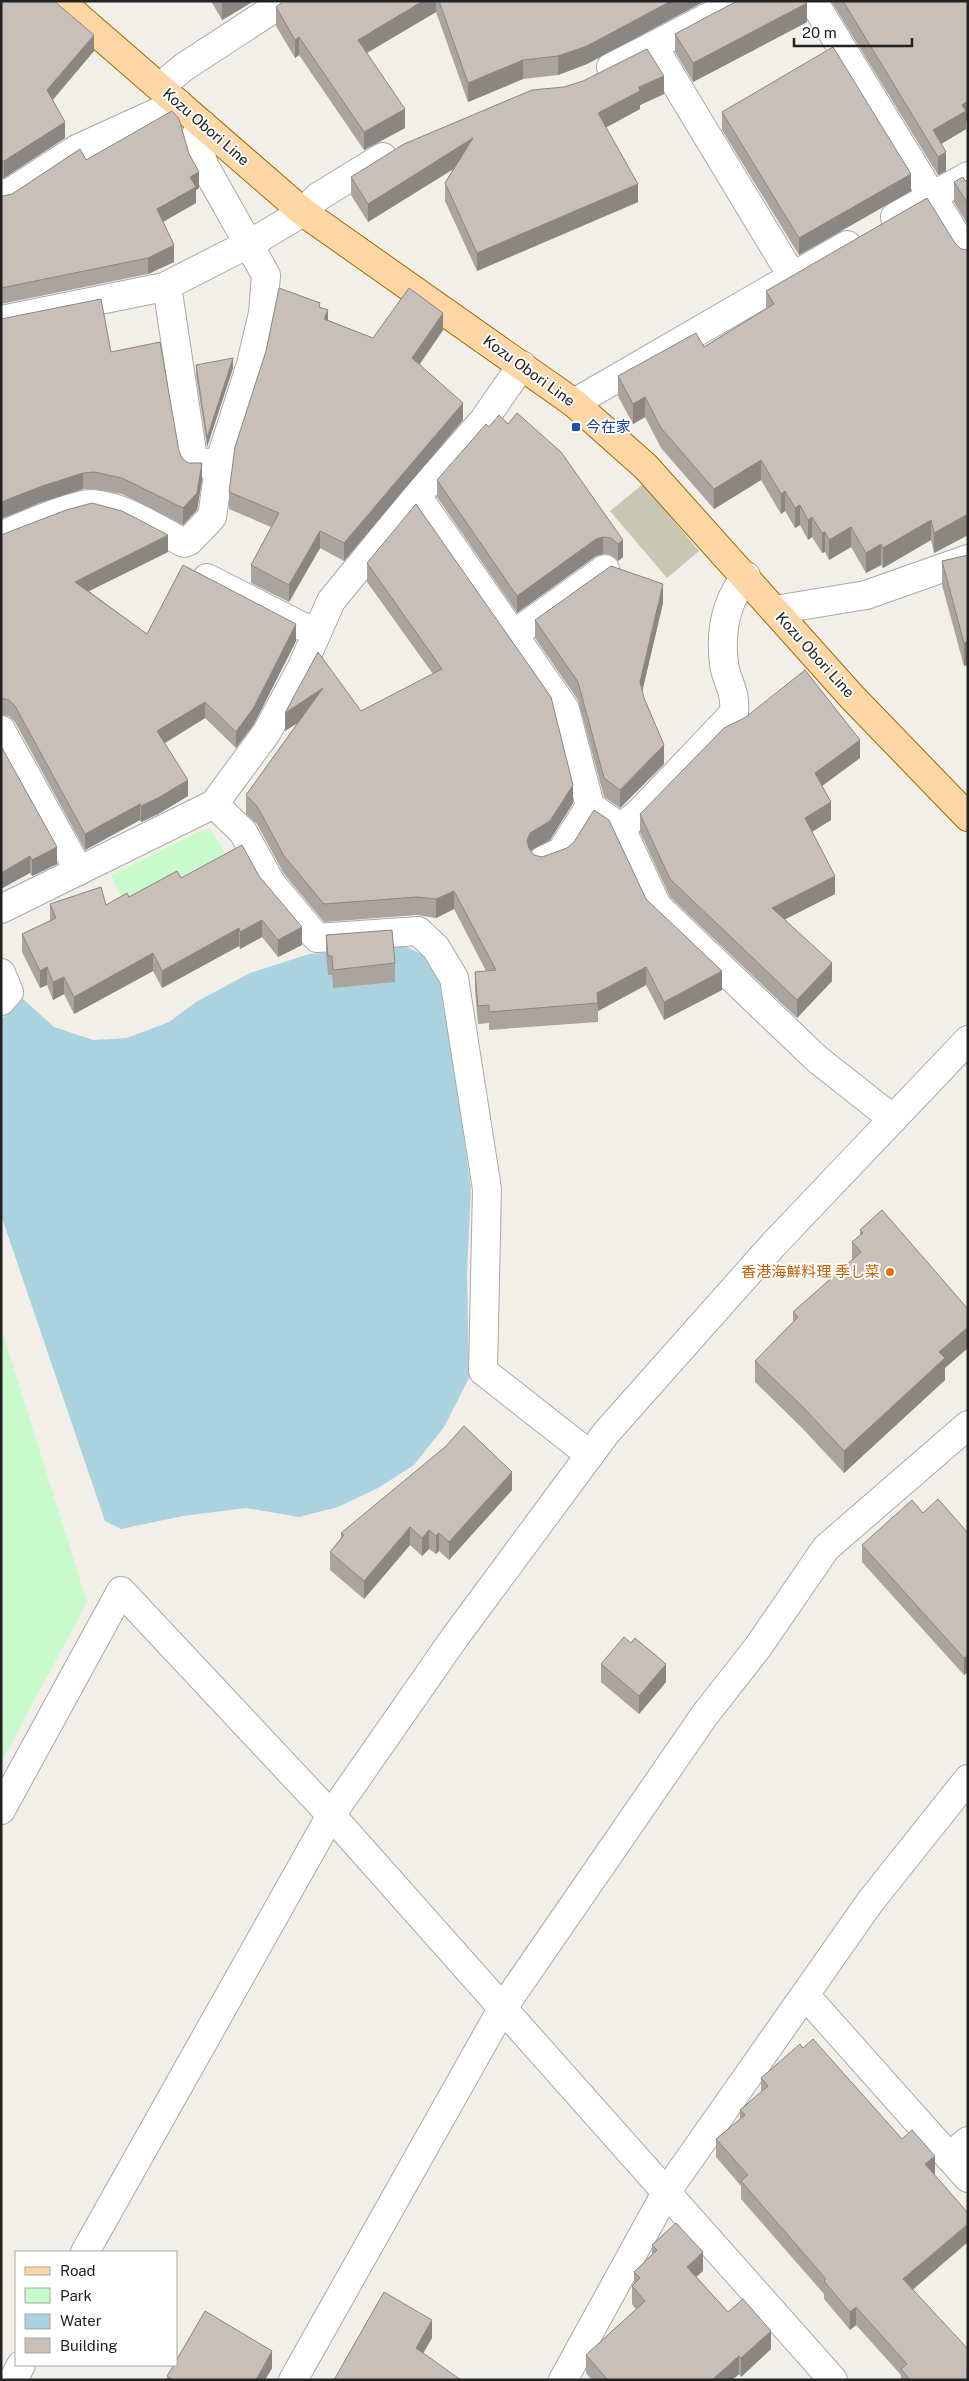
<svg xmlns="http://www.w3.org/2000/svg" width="969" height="2381" font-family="'Public Sans','Noto Sans JP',sans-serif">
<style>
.construction{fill:#c7c7b4}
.park{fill:#c8facc}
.water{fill:#aad3df}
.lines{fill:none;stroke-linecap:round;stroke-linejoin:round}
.minor-casing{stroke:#a9a9a9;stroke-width:30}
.major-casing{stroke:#a06b00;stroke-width:30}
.minor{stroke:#fff;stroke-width:28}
.major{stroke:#fcd6a4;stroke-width:28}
.wall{fill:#aba49e}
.shaded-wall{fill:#8b8681}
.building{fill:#c7bfb8;stroke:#8b8681}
.transit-dot{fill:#1a4fb4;stroke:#fff;stroke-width:2}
.food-dot{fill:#e8710a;stroke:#fff;stroke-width:2}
.labels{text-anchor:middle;stroke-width:4;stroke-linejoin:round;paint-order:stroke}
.street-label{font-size:15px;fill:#222;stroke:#fff}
.transit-label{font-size:15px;fill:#164399;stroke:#fff;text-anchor:start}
.food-label{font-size:15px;fill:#c56008;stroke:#fff;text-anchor:end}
</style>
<rect width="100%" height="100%" fill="#f2efe9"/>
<path class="construction" d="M 643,484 L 699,551 L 667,578 L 610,511 Z"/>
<g class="park">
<path d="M 210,828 L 226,854 L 125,905 L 111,875 L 198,832 Z"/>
<path d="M 1,1327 L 87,1602 L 1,1763 Z"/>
</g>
<path class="water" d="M 405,946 L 425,956 L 442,983 L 471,1188 L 467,1273 L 469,1378 L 444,1427 L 414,1465 L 378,1488 L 338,1507 L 299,1517 L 246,1508 L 183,1516 L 121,1529 L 105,1521 L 1,1215 L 1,1019 L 23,999 L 54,1027 L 93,1040 L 127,1038 L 169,1022 L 196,1002 L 250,973 L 309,954 Z"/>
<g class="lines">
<g class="minor-casing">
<g id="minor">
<path d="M 739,1 L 653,46 L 792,276"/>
<path d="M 813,1 L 968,255"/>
<path d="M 611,67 L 653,46"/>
<path d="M 160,87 L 184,67 L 285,1"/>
<path d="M 1,193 L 3,197 L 77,149 L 178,103"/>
<path d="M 895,217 L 968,176"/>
<path d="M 164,287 L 169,299 L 194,465 L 220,461"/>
<path d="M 1,320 L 164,287 L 258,239 L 303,212 L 318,197 L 383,157"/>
<path d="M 574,403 L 847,245"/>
<path d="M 417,496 L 565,709 L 590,806 L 621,828 L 657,906 L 817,1059 L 893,1119"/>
<path d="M 1,536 C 18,528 76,503 92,504 C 126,507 154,527 184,543 L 189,541 L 212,517 L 220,461 L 251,364 L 263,313 L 266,275 L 204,165 L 195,137 L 202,124"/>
<path d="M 207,578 L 301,626 L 317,631"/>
<path d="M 775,610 L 866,595 L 968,559"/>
<path d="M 513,635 L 605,569"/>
<path d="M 1,730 L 79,871"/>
<path d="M 214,804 L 243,832 L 271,883 L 317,938 L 418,931 L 436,948 L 454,978 L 487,1189 L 483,1371 L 590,1455"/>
<path d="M 621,828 L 641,811 L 734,713 C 736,689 727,684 724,664 C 720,632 726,601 746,576"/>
<path d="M 543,860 L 561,852 L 590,806"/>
<path d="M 1,909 L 214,804 L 267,732 L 301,669 L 331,601 L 417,496 L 483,421 L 522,365"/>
<path d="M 1,973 L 9,992 L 1,1001"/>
<path d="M 1,1810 L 121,1591 L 331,1815 L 833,2380"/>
<path d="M 806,1996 L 968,2178"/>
<path d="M 949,2157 L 968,2141"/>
<path d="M 85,2252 L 331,1815 L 455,1637 L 606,1433 L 773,1245 L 968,1040"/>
<path d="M 13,2380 L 21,2365"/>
<path d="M 293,2380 L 502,2009 L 704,1716 L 758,1647 L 826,1548 L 968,1425"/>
<path d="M 563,2380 L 667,2191 L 870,1902 L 968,1779"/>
</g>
</g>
<g class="major-casing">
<path id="major" d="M 60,1 L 303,212 L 574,403 L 646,467 L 852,697 L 968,817"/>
</g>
<use href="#minor" class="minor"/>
<use href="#major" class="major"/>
</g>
<g class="wall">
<path d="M 1,1 L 94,51 L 53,100 L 65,138 L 4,178 L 1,178 Z"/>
<path d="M 211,1 L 254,1 L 222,20 Z"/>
<path d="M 284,1 L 705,1 L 587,64 L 558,75 L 523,79 L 468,102 L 436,12 L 367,53 L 405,128 L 364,150 L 299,55 L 295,58 L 276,26 L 276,7 Z"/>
<path d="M 831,1 L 968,1 L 966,129 L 941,144 L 946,171 L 938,175 Z"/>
<path d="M 807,22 L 693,82 L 675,52 L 675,34 Z"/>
<path d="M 583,81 L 664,94 L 640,105 L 640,109 L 606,127 L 638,202 L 477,271 L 445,201 L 445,183 L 454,168 L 368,222 L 351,195 L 351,177 L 564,87 Z"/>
<path d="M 722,112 L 911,191 L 799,255 L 722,130 Z"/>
<path d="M 86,160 L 199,188 L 196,190 L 196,203 L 163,222 L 174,262 L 148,274 L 1,304 L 1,196 L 3,196 L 12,194 Z"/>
<path d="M 968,180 L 968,225 L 954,202 L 954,182 L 965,181 Z"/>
<path d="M 955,243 L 961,249 L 968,250 L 968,535 L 934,553 L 931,540 L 883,568 L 881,565 L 866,573 L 851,547 L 829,560 L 825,552 L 822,553 L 812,537 L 808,540 L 800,525 L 795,528 L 785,511 L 781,514 L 761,480 L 714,509 L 661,448 L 645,417 L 633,424 L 618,396 L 618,376 L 704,347 L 766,309 L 766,291 Z"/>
<path d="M 320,308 L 328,320 L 373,338 L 443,330 L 420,364 L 463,420 L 344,561 L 320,548 L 289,602 L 251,583 L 251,565 L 271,527 L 229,509 L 229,492 Z"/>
<path d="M 111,352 L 179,451 L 182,458 L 202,480 L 197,510 L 183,525 L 122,494 L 94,489 L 83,489 L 42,502 Z"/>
<path d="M 196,365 L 233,368 L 207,447 L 196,375 Z"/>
<path d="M 437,480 L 623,540 L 623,557 L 618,561 L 611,555 L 603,554 L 596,556 L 517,613 L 437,497 Z"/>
<path d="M 1,535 L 168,552 L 89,591 L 147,634 L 296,641 L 254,724 L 236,748 L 205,718 L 164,743 L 188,796 L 158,814 L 141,822 L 140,820 L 85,850 L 15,722 L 9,716 L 1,715 Z"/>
<path d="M 968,555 L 964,666 L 942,585 L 942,561 Z"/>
<path d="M 367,563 L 573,803 L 550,840 L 531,851 L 534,855 L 646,899 L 722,990 L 664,1020 L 646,985 L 598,1011 L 598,1022 L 489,1030 L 489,1023 L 478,1024 L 475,990 L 475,972 L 486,971 L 454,909 L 436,918 L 417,915 L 324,922 L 284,874 L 257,824 L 246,814 L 246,795 L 298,723 L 285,731 L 285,713 L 361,711 L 433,674 L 367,582 Z"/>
<path d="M 663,603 L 642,691 L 664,764 L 620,808 L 604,797 L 578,700 L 535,638 L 535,620 Z"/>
<path d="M 1,746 L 57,864 L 32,876 L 30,873 Z"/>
<path d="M 860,758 L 822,786 L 831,820 L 812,832 L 835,894 L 785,919 L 832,981 L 797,1018 L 670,897 L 640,832 L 640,814 Z"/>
<path d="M 259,876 L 302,945 L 278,957 L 262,937 L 240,949 L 239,946 L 162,988 L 153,971 L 74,1014 L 64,994 L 53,1000 L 47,985 L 40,988 L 22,952 L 22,934 L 50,921 L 50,904 L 106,905 L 129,897 L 181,878 Z"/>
<path d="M 326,935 L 395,963 L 395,982 L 333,988 L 332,975 L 328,975 L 326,953 Z"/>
<path d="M 882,1210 L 945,1368 L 945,1380 L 844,1473 L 803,1429 L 755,1382 L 755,1361 L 793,1322 L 793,1312 L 852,1260 L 852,1242 L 860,1236 L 860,1230 Z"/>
<path d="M 512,1490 L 449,1560 L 439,1551 L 436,1554 L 429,1549 L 422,1556 L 410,1545 L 364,1599 L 330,1570 L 330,1552 L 341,1538 L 341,1533 Z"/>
<path d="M 923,1513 L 968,1533 L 968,1672 L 964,1675 L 862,1562 L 862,1545 Z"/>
<path d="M 601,1664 L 666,1682 L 639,1714 L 601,1682 Z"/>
<path d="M 803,2048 L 902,2139 L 935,2174 L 934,2175 L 913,2289 L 968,2380 L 901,2380 L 901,2375 L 856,2325 L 850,2330 L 824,2299 L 824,2294 L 741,2199 L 741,2186 L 716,2157 L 716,2139 L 740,2119 L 740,2110 L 761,2092 L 761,2078 Z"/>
<path d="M 652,2245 L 703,2271 L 696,2276 L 728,2312 L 771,2349 L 741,2377 L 739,2374 L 732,2380 L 592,2380 L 586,2373 L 586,2355 L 636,2309 L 632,2304 L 632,2286 L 634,2284 L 634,2272 L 652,2254 Z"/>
<path d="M 272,2368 L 265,2380 L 167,2380 L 167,2376 Z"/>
</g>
<g class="shaded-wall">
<path d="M 223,1 L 254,1 L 222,20 L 222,2 Z"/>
<path d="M 423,1 L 436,1 L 436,12 L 358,58 L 358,40 Z"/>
<path d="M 671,1 L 705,1 L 587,64 L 558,75 L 558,56 Z"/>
<path d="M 807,3 L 807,22 L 693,82 L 693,63 Z"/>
<path d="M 94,35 L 94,51 L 47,106 L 47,90 Z"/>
<path d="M 299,37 L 299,55 L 295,58 L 295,40 Z"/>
<path d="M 523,60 L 523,79 L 468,102 L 468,83 Z"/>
<path d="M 664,76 L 664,94 L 640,105 L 640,109 L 598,132 L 598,113 L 639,87 Z"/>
<path d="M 968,101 L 968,120 L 966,121 L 966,129 L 933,149 L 933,130 L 962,105 Z"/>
<path d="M 405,109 L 405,128 L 364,150 L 364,132 Z"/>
<path d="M 65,122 L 65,138 L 4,178 L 4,161 Z"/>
<path d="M 473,138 L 473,157 L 368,222 L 368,204 Z"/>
<path d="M 946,152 L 946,171 L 938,175 L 938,157 Z"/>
<path d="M 199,172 L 199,188 L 196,190 L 196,203 L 157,225 L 157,209 L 190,177 Z"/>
<path d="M 911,174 L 911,191 L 799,255 L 799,238 Z"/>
<path d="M 638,184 L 638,202 L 477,271 L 477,253 Z"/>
<path d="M 174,245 L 174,262 L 148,274 L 148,258 Z"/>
<path d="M 328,310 L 328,328 L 324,319 Z"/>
<path d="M 443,313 L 443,330 L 412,375 L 412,358 Z"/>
<path d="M 233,358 L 233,368 L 207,447 L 207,438 Z"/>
<path d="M 645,397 L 645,417 L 633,424 L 633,404 Z"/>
<path d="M 463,403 L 463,420 L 344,561 L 344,543 Z"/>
<path d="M 761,460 L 761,480 L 714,509 L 714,489 Z"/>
<path d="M 202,463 L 202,480 L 197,510 L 183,525 L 183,508 Z"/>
<path d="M 83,473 L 83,489 L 42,502 L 1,519 L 1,502 L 42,486 Z"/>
<path d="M 785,491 L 785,511 L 781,514 L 781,494 Z"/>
<path d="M 800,505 L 800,525 L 795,528 L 795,508 Z"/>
<path d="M 968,514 L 968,535 L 934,553 L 934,533 Z"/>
<path d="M 812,517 L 812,537 L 808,540 L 808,520 Z"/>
<path d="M 931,520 L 931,540 L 883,568 L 883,548 Z"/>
<path d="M 851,527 L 851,547 L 829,560 L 829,540 Z"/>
<path d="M 320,531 L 320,548 L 289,602 L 289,585 Z"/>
<path d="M 825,532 L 825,552 L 822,553 L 822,533 Z"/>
<path d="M 168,535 L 168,552 L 75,598 L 75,582 Z"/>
<path d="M 603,537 L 603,554 L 596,556 L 517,613 L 517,596 L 596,539 Z"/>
<path d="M 623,540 L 623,557 L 618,561 L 618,544 Z"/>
<path d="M 881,544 L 881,565 L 866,573 L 866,553 Z"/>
<path d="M 663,584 L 663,603 L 640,701 L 640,682 Z"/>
<path d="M 296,624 L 296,641 L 254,724 L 236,748 L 236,732 Z"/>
<path d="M 968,642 L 968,665 L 964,666 L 964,643 Z"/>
<path d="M 323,688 L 323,706 L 285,731 L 285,713 Z"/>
<path d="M 1,698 L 2,698 L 1,715 Z"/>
<path d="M 205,702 L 205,718 L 157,748 L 157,731 Z"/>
<path d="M 860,740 L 860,758 L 815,791 L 815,773 Z"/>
<path d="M 664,745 L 664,764 L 620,808 L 620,790 Z"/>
<path d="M 188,780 L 188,796 L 158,814 L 141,822 L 141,806 Z"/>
<path d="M 573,785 L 573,803 L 550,840 L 530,851 L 527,859 L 527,841 L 530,833 Z"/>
<path d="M 831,802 L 831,820 L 805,836 L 805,818 Z"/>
<path d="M 140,804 L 140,820 L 85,850 L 85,834 Z"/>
<path d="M 57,847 L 57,864 L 32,876 L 32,860 Z"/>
<path d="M 30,856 L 30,873 L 1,889 L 1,873 Z"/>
<path d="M 835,876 L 835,894 L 772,926 L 772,908 Z"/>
<path d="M 454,891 L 454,909 L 436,918 L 436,899 Z"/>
<path d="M 262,920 L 262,937 L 240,949 L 240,932 Z"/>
<path d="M 302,927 L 302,945 L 278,957 L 278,940 Z"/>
<path d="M 239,928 L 239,946 L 162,988 L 162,971 Z"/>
<path d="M 153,953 L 153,971 L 74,1014 L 74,997 Z"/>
<path d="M 832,963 L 832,981 L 797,1018 L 797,1000 Z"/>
<path d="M 47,967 L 47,985 L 40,988 L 40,971 Z"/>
<path d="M 646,967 L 646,985 L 598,1011 L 597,993 Z"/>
<path d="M 722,971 L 722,990 L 664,1020 L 664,1002 Z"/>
<path d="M 64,977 L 64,994 L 53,1000 L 53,982 Z"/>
<path d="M 968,1327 L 968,1348 L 945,1368 L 945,1380 L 844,1473 L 844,1451 L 939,1352 Z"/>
<path d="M 512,1472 L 512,1490 L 449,1560 L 449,1542 Z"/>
<path d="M 410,1527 L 410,1545 L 364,1599 L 364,1581 Z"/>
<path d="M 429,1530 L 429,1549 L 422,1556 L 422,1538 Z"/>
<path d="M 439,1533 L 439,1551 L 436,1554 L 436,1536 Z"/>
<path d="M 968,1655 L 968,1672 L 964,1675 L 964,1658 Z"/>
<path d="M 666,1664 L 666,1682 L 639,1714 L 639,1696 Z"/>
<path d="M 935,2156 L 935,2174 L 925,2183 L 925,2164 Z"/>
<path d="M 968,2224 L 968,2242 L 903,2298 L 903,2279 Z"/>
<path d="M 703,2252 L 703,2271 L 687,2285 L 687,2267 Z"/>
<path d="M 856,2307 L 856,2325 L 850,2330 L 850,2312 Z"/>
<path d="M 432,2320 L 432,2338 L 416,2366 L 416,2348 Z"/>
<path d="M 771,2331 L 771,2349 L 741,2377 L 741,2358 Z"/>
<path d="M 272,2351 L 272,2368 L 265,2380 L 256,2380 Z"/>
<path d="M 739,2356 L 739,2374 L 732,2380 L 712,2380 Z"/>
</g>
<g class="building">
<path d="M 1,1 L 54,1 L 94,35 L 47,90 L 65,122 L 4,161 L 1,162 Z"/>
<path d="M 284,1 L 423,1 L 358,40 L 405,109 L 364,132 L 299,37 L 295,40 L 276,7 Z"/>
<path d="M 439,1 L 671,1 L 587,46 L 558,56 L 523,60 L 468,83 Z"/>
<path d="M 737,1 L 806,1 L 807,3 L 693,63 L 675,34 Z"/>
<path d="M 843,1 L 968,1 L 968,101 L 962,105 L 966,111 L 933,130 L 946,152 L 938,157 Z"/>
<path d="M 833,47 L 911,174 L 799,238 L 722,112 Z"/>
<path d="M 647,49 L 664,76 L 639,87 L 640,91 L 598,113 L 638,184 L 477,253 L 445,183 L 473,138 L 368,204 L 351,177 L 404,144 L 532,90 L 564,87 L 583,81 Z"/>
<path d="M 172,111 L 179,119 L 189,154 L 199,172 L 190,177 L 196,187 L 157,209 L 174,245 L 148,258 L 1,288 L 1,196 L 3,196 L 12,194 L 80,149 L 86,160 Z"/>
<path d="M 963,177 L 965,181 L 968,180 L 968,204 L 954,182 Z"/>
<path d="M 927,198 L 955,243 L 961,249 L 968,250 L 968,514 L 934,533 L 931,520 L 883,548 L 881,544 L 866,553 L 851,527 L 829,540 L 825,532 L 822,533 L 812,517 L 808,520 L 800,505 L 795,508 L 785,491 L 781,494 L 761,460 L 714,489 L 661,428 L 645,397 L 633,404 L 618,376 L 696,333 L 704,347 L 774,304 L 766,291 Z"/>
<path d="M 279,288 L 320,303 L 319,307 L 328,310 L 324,319 L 373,338 L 409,288 L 443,313 L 412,358 L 463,403 L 344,543 L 320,531 L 289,585 L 251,565 L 279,513 L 229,492 L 235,447 L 266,351 Z"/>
<path d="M 101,299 L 111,352 L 160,342 L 179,451 L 182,458 L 188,463 L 202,463 L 197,493 L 183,508 L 122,478 L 94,472 L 83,473 L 42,486 L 1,502 L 1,319 Z"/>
<path d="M 233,358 L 207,438 L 196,365 Z"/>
<path d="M 517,413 L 561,452 L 623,540 L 618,544 L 611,538 L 603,537 L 596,539 L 517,596 L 437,480 L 486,424 L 489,427 L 499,415 L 508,424 Z"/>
<path d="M 92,503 L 122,511 L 168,535 L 75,582 L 147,634 L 183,565 L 296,624 L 254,707 L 236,732 L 205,702 L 157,731 L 188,780 L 158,798 L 141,806 L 140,804 L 85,834 L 15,706 L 9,700 L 1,698 L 1,535 L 66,510 Z"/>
<path d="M 416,504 L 551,697 L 573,785 L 550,821 L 530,833 L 527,841 L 529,848 L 534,855 L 542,857 L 567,848 L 574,842 L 594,810 L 609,820 L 646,899 L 722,971 L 664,1002 L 646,967 L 597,993 L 598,1003 L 489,1012 L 489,1005 L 478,1006 L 475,972 L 496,970 L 454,891 L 436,899 L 417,897 L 324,904 L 284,856 L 257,806 L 246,795 L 323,688 L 285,713 L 318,652 L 361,711 L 442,669 L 367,563 Z"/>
<path d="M 968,555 L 968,642 L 964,643 L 942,561 Z"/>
<path d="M 611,566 L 663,584 L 640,682 L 644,698 L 664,745 L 620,790 L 604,778 L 578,682 L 535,620 Z"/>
<path d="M 805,670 L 860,740 L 815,773 L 831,802 L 805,818 L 835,876 L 772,908 L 832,963 L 797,1000 L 670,879 L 640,814 L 724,728 L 746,717 Z"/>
<path d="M 1,746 L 57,847 L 32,860 L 30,856 L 1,873 Z"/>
<path d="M 242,845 L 259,876 L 302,927 L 278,940 L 262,920 L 240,932 L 239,928 L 162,971 L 153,953 L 74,997 L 64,977 L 53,982 L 47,967 L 40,971 L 22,934 L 56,918 L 50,904 L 101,887 L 106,905 L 127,893 L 129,897 L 177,871 L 181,878 Z"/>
<path d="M 392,930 L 395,963 L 333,970 L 332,956 L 328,956 L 326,935 Z"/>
<path d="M 882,1210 L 968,1309 L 968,1327 L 939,1352 L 945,1358 L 844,1451 L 803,1407 L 755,1361 L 798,1317 L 793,1312 L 861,1252 L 852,1242 L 863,1233 L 860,1230 Z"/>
<path d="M 464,1426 L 512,1472 L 449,1542 L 439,1533 L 436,1536 L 429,1530 L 422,1538 L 410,1527 L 364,1581 L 330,1552 L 344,1535 L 341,1533 L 445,1447 Z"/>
<path d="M 938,1499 L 968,1533 L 968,1655 L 964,1658 L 862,1545 L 912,1500 L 923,1513 Z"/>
<path d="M 624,1637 L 631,1643 L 635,1638 L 666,1664 L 639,1696 L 601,1664 Z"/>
<path d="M 813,2039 L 902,2139 L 912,2130 L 935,2156 L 925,2164 L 968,2213 L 968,2224 L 903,2279 L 968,2349 L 967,2380 L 910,2380 L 901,2369 L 907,2364 L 856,2307 L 850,2312 L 824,2281 L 826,2279 L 741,2181 L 748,2175 L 716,2139 L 745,2115 L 740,2110 L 768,2086 L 761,2078 L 800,2044 L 803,2048 Z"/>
<path d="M 676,2223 L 703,2252 L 687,2267 L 728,2312 L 743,2299 L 771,2331 L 741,2358 L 739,2356 L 712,2380 L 608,2380 L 586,2355 L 645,2301 L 632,2286 L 640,2278 L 634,2272 L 657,2250 L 652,2245 Z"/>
<path d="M 384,2292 L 432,2320 L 416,2348 L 461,2380 L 334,2380 Z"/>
<path d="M 205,2311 L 272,2351 L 256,2380 L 173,2380 L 167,2376 L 174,2365 L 176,2365 L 176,2361 Z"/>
</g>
<rect class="transit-dot" x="571" y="422" width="10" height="10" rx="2.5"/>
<circle class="food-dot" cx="890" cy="1272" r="5"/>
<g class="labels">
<g class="street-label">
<text transform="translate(206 127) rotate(41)" y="5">Kozu Obori Line</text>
<text transform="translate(529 371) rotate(36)" y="5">Kozu Obori Line</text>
<text transform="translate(815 655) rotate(48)" y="5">Kozu Obori Line</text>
</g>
<g class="transit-label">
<text x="586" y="432">今在家</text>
</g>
<g class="food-label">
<text x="880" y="1277">香港海鮮料理 季し菜</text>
</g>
</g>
<rect width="969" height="2381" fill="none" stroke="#222222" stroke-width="5"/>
<rect x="15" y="2251" width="162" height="115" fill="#ffffff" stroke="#a7a7a7"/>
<rect x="25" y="2267" width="25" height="8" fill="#fcd6a4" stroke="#a7a7a7"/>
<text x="60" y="2276" font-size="15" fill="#222222">Road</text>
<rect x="25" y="2288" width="25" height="15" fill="#c8facc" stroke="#a7a7a7"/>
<text x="60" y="2301" font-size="15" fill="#222222">Park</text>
<rect x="25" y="2314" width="25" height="15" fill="#aad3df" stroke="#a7a7a7"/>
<text x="60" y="2326" font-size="15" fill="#222222">Water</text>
<rect x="25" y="2338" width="25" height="15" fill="#c7bfb8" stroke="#a7a7a7"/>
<text x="60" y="2351" font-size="15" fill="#222222">Building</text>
<path d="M794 38v8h118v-8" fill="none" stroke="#222222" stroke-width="2.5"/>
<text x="802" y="38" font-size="15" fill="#222222" stroke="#ffffff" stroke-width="4" paint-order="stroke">20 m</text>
</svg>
